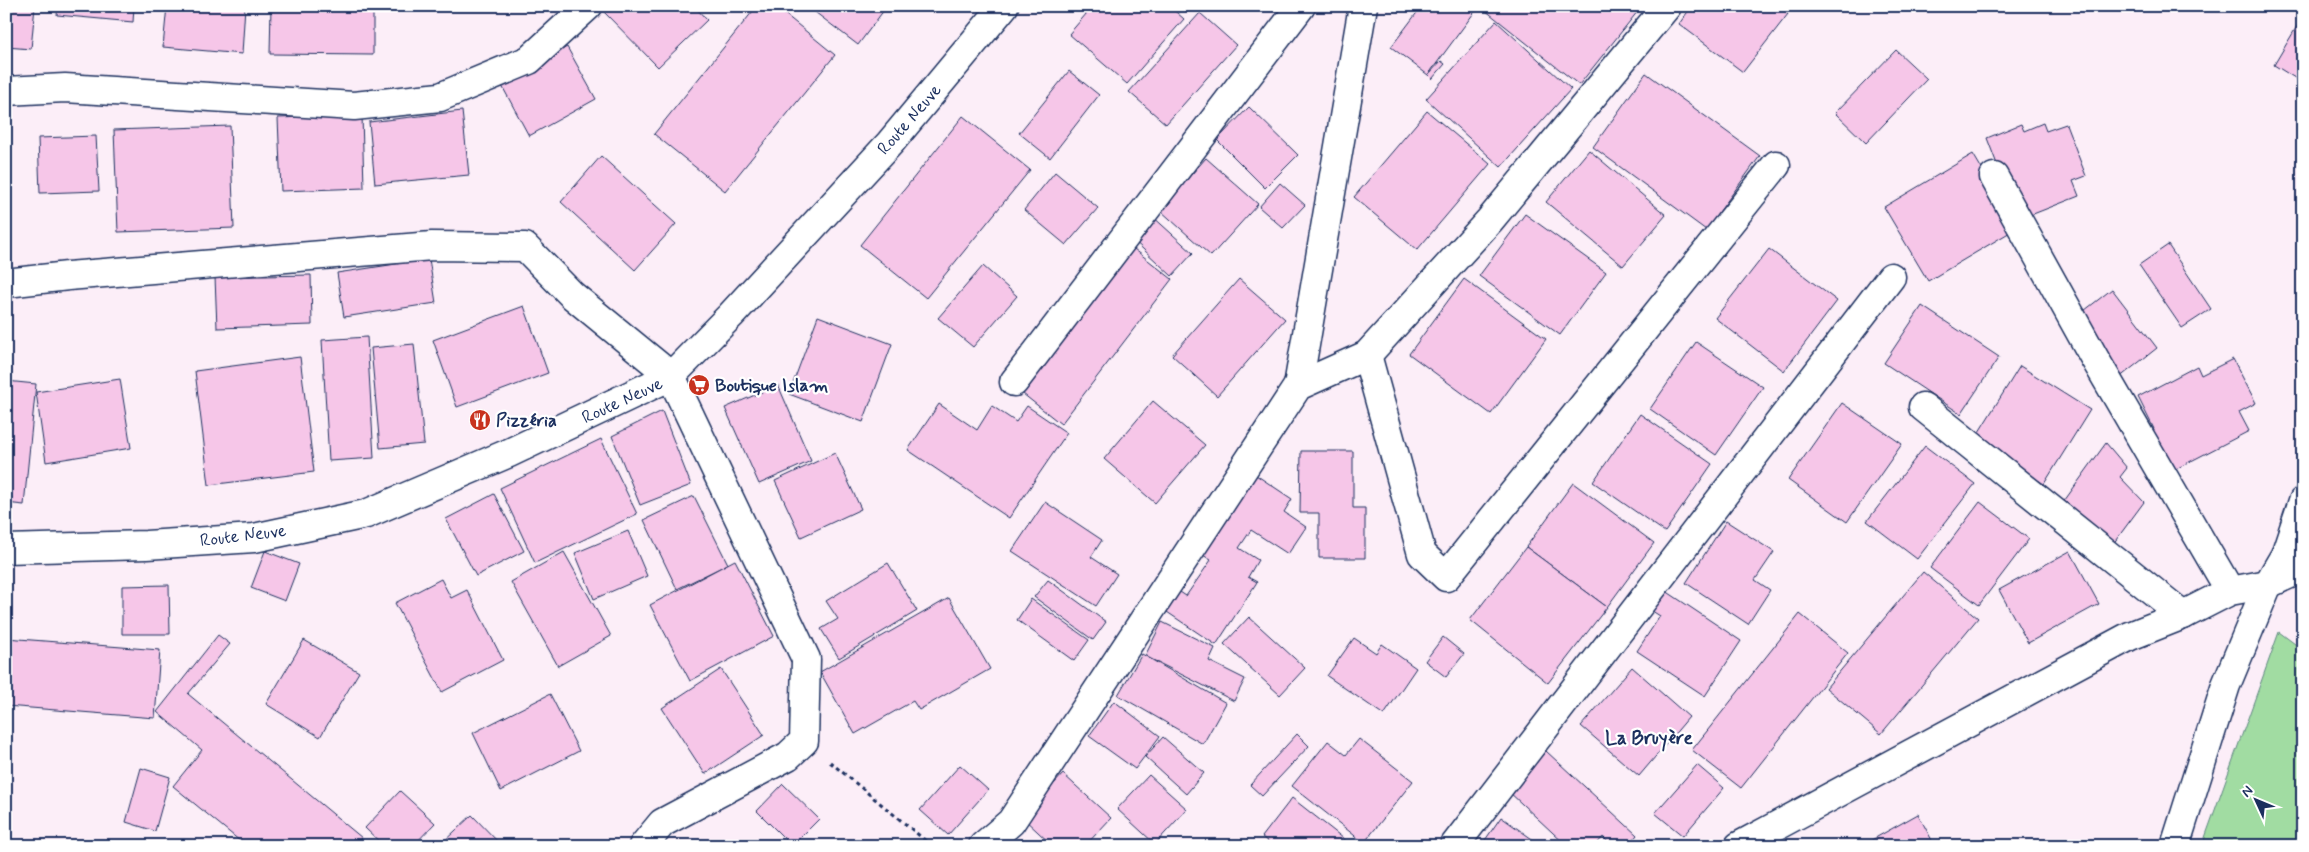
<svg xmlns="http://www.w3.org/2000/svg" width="2309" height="852" font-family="Mynerve,sans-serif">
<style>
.green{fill:#a1dca2;stroke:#5e8680}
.building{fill:#f6c6e8;stroke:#1b2f5e}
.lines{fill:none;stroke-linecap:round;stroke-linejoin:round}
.street-casing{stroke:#1b2f5e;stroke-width:31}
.secondary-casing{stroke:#1b2f5e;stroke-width:31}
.path{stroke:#1b2f5e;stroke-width:3;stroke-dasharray:4 4;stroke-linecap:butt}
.street{stroke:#fff;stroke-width:28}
.secondary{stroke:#fff;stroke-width:28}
.labels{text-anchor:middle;stroke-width:4.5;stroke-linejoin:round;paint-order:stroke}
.street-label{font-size:18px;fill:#1b2f5e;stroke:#fff}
.poi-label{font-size:18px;font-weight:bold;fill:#1b2f5e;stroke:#fff;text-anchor:start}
.neighbourhood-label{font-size:19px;font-weight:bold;fill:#1b2f5e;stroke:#fff}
</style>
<rect width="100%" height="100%" fill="#fceef8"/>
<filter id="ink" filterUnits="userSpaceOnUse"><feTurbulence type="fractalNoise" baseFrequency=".02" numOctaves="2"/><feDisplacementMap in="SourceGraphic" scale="10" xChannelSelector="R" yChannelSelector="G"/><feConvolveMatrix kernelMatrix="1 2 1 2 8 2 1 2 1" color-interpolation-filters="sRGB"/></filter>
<g filter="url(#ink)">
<path class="green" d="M 2279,632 L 2303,650 L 2303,838 L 2297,846 L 2202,846 Z"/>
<g class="building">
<path d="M 6,6 L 35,6 L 31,49 L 6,47 Z"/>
<path d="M 58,6 L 134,6 L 133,22 L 57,15 Z"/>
<path d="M 167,6 L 245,6 L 242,54 L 163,47 Z"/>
<path d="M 271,6 L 373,6 L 373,55 L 270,54 Z"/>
<path d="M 608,6 L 694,6 L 707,20 L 658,67 L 603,11 Z"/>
<path d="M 757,6 L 775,6 L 835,55 L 725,191 L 654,134 Z"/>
<path d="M 807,6 L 887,6 L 858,45 Z"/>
<path d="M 1093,6 L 1169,6 L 1184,19 L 1127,84 L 1069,34 Z"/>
<path d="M 1422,6 L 1479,6 L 1428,75 L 1391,47 Z"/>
<path d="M 1488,6 L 1642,6 L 1579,85 L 1485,10 Z"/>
<path d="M 1692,6 L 1778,6 L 1788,14 L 1743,72 L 1679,24 Z"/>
<path d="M 1200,13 L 1236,45 L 1166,124 L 1129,92 Z"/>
<path d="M 2303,16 L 2303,83 L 2274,65 Z"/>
<path d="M 1496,21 L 1571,89 L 1501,167 L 1426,99 Z"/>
<path d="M 567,47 L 596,99 L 529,136 L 501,84 Z"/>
<path d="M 1896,50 L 1927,79 L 1866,143 L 1835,113 Z"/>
<path d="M 1441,61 L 1445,64 L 1432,79 L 1428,75 Z"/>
<path d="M 1069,71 L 1099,95 L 1050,158 L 1019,133 Z"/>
<path d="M 1646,73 L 1760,156 L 1706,230 L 1593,147 Z"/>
<path d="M 1249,107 L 1298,155 L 1265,188 L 1217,140 Z"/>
<path d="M 462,111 L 469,175 L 375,184 L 369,122 Z"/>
<path d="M 1427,111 L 1490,164 L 1417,250 L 1354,197 Z"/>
<path d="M 362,115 L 364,188 L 281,191 L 278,118 Z"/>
<path d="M 963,116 L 1030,170 L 926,298 L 860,245 Z"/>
<path d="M 2043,123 L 2046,131 L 2066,124 L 2086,176 L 2073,181 L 2079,196 L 2023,218 L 2008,193 L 1987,138 L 2021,124 L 2024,131 Z"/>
<path d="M 230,126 L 234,228 L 118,232 L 114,130 Z"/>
<path d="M 96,136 L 99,191 L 40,193 L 38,138 Z"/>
<path d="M 1589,150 L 1666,215 L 1623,266 L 1546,202 Z"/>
<path d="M 1973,154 L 2017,228 L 1928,281 L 1884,207 Z"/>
<path d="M 601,156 L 676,224 L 635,270 L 561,202 Z"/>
<path d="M 1206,158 L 1258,204 L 1211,256 L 1160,210 Z"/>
<path d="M 6,164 L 11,195 L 6,195 Z"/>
<path d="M 1055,172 L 1098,208 L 1066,245 L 1024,210 Z"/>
<path d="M 1280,183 L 1305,205 L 1283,228 L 1259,207 Z"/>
<path d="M 1525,214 L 1606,272 L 1560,335 L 1479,276 Z"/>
<path d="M 1151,215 L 1193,253 L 1172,276 L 1130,237 Z"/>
<path d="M 1129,245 L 1172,279 L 1061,424 L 1018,390 Z"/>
<path d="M 2168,245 L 2211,309 L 2182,328 L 2139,265 Z"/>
<path d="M 1769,249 L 1837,301 L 1784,371 L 1715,318 Z"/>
<path d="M 429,259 L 436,303 L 344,317 L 337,273 Z"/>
<path d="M 983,266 L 1017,296 L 973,347 L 938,318 Z"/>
<path d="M 311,275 L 312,325 L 217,328 L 215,277 Z"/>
<path d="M 1239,279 L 1285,319 L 1217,396 L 1172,355 Z"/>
<path d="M 1464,279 L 1546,339 L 1491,414 L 1409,354 Z"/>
<path d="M 2112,289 L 2157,348 L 2119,378 L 2080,314 Z"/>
<path d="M 524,306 L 548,373 L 457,407 L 433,340 Z"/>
<path d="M 1922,306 L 1999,357 L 1961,414 L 1884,363 Z"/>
<path d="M 818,316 L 892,344 L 863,422 L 789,394 Z"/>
<path d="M 367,337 L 374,458 L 329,461 L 322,340 Z"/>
<path d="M 1696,342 L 1763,387 L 1716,455 L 1650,409 Z"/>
<path d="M 414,344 L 424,444 L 380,448 L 371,348 Z"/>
<path d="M 300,357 L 314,472 L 209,485 L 195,371 Z"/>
<path d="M 2233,359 L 2256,403 L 2239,412 L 2249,431 L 2170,472 L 2150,432 L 2154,429 L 2138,397 L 2197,366 L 2201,375 Z"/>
<path d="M 2020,366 L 2090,410 L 2044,484 L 1974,440 Z"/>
<path d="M 120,379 L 131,448 L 46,462 L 36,392 Z"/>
<path d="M 6,381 L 36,384 L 24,505 L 6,503 Z"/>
<path d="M 778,385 L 811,461 L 759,484 L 725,408 Z"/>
<path d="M 1153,401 L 1205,445 L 1155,503 L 1104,459 Z"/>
<path d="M 1842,403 L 1902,444 L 1847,522 L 1788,480 Z"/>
<path d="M 939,404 L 977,430 L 992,406 L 1016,422 L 1027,406 L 1067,433 L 1009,518 L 908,450 Z"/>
<path d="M 662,411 L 691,485 L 640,505 L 612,436 Z"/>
<path d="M 1640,414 L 1712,464 L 1665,532 L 1593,482 Z"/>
<path d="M 601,439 L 637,514 L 535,563 L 500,488 Z"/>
<path d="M 2106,443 L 2127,468 L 2120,477 L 2144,502 L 2110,548 L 2062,504 Z"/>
<path d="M 1925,446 L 1975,484 L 1917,559 L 1867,521 Z"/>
<path d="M 1301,451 L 1353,451 L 1353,508 L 1365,508 L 1365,558 L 1319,558 L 1319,513 L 1300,513 Z"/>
<path d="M 835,453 L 861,509 L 801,537 L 775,481 Z"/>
<path d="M 1253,473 L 1292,499 L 1284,512 L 1306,527 L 1288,554 L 1251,530 L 1239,548 L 1258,560 L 1248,577 L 1257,582 L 1216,645 L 1164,610 L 1177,590 L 1186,596 L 1211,560 L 1198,552 Z"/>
<path d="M 1573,483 L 1654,543 L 1607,607 L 1526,547 Z"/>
<path d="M 494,494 L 524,551 L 476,576 L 446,519 Z"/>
<path d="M 694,496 L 728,564 L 677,589 L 644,520 Z"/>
<path d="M 1045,502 L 1102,540 L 1091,557 L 1117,574 L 1096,606 L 1012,551 Z"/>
<path d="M 1980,502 L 2029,539 L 1979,605 L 1930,568 Z"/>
<path d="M 1726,521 L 1774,552 L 1755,580 L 1770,590 L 1748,624 L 1686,583 Z"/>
<path d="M 628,531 L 647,576 L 594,599 L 575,553 Z"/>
<path d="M 1526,547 L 1607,607 L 1548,683 L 1470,620 Z"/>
<path d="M 265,551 L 299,564 L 285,601 L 251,588 Z"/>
<path d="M 2070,551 L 2099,604 L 2028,643 L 1999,590 Z"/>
<path d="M 564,552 L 611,636 L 558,666 L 511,582 Z"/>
<path d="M 735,560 L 774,636 L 690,681 L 650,605 Z"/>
<path d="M 888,563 L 917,611 L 839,658 L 821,629 L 838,619 L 826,601 Z"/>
<path d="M 1923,572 L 1978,618 L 1881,734 L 1826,688 Z"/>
<path d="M 441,579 L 451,598 L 467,590 L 503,660 L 442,692 L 395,603 Z"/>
<path d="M 1048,580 L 1106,622 L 1093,640 L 1034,597 Z"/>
<path d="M 169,585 L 170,634 L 122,634 L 122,586 Z"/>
<path d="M 1660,587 L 1741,641 L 1705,696 L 1637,651 L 1660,616 L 1646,607 Z"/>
<path d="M 949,598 L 990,669 L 919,710 L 913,701 L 855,734 L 820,672 Z"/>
<path d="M 1031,599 L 1089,640 L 1074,661 L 1017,620 Z"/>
<path d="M 1800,614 L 1848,653 L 1741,788 L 1692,750 Z"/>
<path d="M 1249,617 L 1305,668 L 1280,695 L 1224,644 Z"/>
<path d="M 1162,622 L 1215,648 L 1209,661 L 1245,679 L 1234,701 L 1145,656 Z"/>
<path d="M 218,635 L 230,644 L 188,694 L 362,838 L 355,846 L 246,846 L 173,786 L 202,750 L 157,712 Z"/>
<path d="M 1443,637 L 1464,654 L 1446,677 L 1425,661 Z"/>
<path d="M 6,638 L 160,650 L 155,718 L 6,706 Z"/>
<path d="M 1354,638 L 1376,653 L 1382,644 L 1416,668 L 1384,715 L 1327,676 Z"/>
<path d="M 304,640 L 359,672 L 320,737 L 266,704 Z"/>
<path d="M 1142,654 L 1226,703 L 1203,744 L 1118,695 Z"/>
<path d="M 1632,667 L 1689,717 L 1639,776 L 1581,726 Z"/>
<path d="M 721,669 L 764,735 L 705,774 L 662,708 Z"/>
<path d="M 550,694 L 579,751 L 501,791 L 473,733 Z"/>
<path d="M 1114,701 L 1160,736 L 1135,769 L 1089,736 Z"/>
<path d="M 1297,734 L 1309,746 L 1262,796 L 1250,785 Z"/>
<path d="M 1163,737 L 1204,773 L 1186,794 L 1145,757 Z"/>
<path d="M 1359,739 L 1413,781 L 1364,843 L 1292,786 L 1328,741 L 1346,755 Z"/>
<path d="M 1546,751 L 1637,835 L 1628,846 L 1612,846 L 1603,837 L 1595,846 L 1567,846 L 1508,791 Z"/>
<path d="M 960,765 L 988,790 L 948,835 L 920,810 Z"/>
<path d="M 1697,765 L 1724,788 L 1683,836 L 1655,813 Z"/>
<path d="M 141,768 L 170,777 L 155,831 L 126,822 Z"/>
<path d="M 1063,774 L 1111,818 L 1085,846 L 1053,846 L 1023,818 Z"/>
<path d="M 1149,775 L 1187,809 L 1155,844 L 1117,809 Z"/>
<path d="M 783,784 L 819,819 L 792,846 L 757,811 Z"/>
<path d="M 400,791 L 435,823 L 413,846 L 384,846 L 365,828 Z"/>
<path d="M 1292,798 L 1353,846 L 1273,846 L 1262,837 Z"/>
<path d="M 1918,814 L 1935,846 L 1861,846 Z"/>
<path d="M 472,815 L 502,846 L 439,846 Z"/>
<path d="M 1501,817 L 1542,846 L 1481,846 Z"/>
</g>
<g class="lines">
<g class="street-casing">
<g id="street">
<path d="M 6,91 L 65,88 L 354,106 L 440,97 L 529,60 L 588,6"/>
<path d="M 1994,177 L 2095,359 L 2230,591"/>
<path d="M 6,283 L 68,276 L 432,246 L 525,247 L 572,295 L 671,376 L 806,659 L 804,741 L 788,756 L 662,823 L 643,846"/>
<path d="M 1367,355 L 1422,554 L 1446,577 L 1776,165"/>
<path d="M 1014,382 L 1301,6"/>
<path d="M 1298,386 L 1363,6"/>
<path d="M 1923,407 L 2183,615"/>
<path d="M 983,846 L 1011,822 L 1298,386 L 1367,355 L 1490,220 L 1667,6"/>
<path d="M 1454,846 L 1891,277"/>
<path d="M 1739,846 L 2130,636 L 2183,615 L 2230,591 L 2268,584 L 2303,568"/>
<path d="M 2175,846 L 2226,685 L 2268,584 L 2285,555 L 2303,501"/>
</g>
</g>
<g class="secondary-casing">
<path id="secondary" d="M 6,549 L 146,545 L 254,538 L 366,514 L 509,453 L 671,376 L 731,315 L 890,143 L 1004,6"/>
</g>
<path class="path" d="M 830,762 L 932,846"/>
<use href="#street" class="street"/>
<use href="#secondary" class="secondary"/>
</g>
</g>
<defs>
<g id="supermarket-disc" transform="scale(1.125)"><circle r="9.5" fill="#c8321e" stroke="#fff"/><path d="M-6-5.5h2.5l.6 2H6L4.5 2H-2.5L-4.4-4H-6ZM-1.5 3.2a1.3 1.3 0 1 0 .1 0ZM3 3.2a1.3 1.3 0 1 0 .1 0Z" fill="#fff"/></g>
<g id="restaurant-disc" transform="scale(1.125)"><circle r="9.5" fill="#c8321e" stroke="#fff"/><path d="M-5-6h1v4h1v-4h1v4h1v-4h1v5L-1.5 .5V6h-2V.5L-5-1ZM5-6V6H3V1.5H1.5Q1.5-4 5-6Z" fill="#fff"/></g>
</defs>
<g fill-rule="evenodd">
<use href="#supermarket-disc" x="699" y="385"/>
<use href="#restaurant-disc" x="480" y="420"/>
</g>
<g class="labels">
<g class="street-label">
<text transform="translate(909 119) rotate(-49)" y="6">Route Neuve</text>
<text transform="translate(622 400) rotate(-25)" y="6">Route Neuve</text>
<text transform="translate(243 535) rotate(-7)" y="6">Route Neuve</text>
</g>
<g class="poi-label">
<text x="715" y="391">Boutique Islam</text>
<text x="496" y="426">Pizzéria</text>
</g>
<g class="neighbourhood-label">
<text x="1649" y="744">La Bruyère</text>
</g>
</g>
<rect width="2309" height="852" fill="none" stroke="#fff" stroke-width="25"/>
<rect x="12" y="12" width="2284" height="827" fill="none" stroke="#1b2f5e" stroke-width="2" filter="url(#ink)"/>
<g transform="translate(2256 800) rotate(314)" stroke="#ffffff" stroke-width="4" paint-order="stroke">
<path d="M0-4L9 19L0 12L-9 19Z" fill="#1b2f5e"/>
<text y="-8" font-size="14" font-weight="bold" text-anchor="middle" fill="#1b2f5e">N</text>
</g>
</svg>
